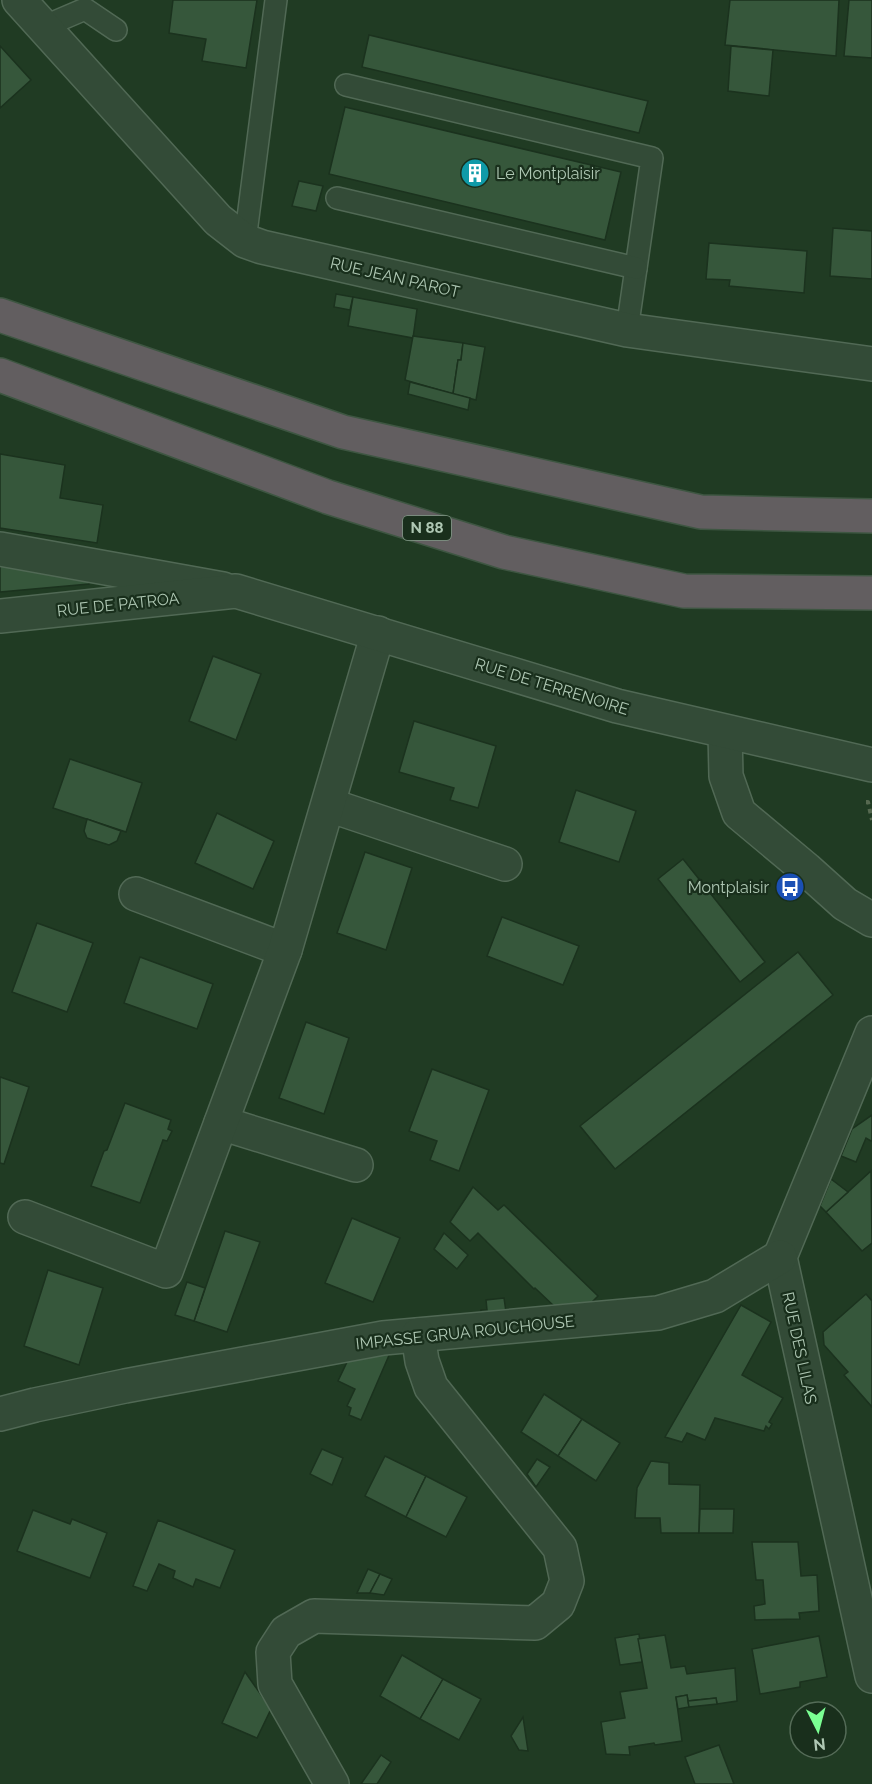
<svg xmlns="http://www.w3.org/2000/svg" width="872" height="1784" font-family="Raleway,sans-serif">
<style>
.building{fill:#36573b;stroke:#1b321e;stroke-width:1.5}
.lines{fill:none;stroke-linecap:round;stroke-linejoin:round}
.service-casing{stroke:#516955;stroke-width:24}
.minor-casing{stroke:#516955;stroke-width:36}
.tertiary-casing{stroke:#516955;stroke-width:36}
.trunk-casing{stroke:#3e5642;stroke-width:36}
.path{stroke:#566950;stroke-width:4;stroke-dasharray:4.5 4.5;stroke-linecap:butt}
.service{stroke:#334b37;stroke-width:21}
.minor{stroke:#334b37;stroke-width:33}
.tertiary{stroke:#334b37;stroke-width:33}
.trunk{stroke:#625e60;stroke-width:33}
.labels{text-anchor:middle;stroke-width:4.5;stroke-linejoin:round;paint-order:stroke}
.shield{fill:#192f1c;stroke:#819986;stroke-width:1.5}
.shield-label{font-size:15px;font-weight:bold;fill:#aec7b3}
.poi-label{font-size:16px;fill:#aec7b3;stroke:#192f1c;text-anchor:start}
.street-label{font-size:16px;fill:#aec7b3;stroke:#192f1c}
</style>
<rect width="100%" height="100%" fill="#203b23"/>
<g class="building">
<path d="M 173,0 L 257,0 L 246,68 L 202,61 L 206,39 L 169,33 Z"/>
<path d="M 730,0 L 839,0 L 836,56 L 725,45 Z"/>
<path d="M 849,0 L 872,0 L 872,58 L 844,56 Z"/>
<path d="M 369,35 L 648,101 L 639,133 L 362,67 Z"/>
<path d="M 0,46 L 31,80 L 0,108 Z"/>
<path d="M 731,46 L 773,50 L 769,96 L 728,91 Z"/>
<path d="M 345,107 L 621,172 L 605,240 L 329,174 Z"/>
<path d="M 299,181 L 323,186 L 316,211 L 292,206 Z"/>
<path d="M 833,228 L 872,231 L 872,279 L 830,276 Z"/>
<path d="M 709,243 L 807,251 L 804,293 L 729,286 L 730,280 L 706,279 Z"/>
<path d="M 336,294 L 353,297 L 350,310 L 334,307 Z"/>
<path d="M 353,297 L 417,309 L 413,338 L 348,326 Z"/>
<path d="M 413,336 L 463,343 L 461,360 L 458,360 L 453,394 L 405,380 Z"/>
<path d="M 463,343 L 485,347 L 476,400 L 453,394 L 458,360 L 461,360 Z"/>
<path d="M 410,382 L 470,398 L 468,410 L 408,394 Z"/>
<path d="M 0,454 L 65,465 L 60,498 L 103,505 L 97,543 L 0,528 Z"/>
<path d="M 0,563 L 90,579 L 89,584 L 0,592 Z"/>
<path d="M 213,656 L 261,674 L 236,740 L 189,721 Z"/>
<path d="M 414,721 L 496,746 L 478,808 L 450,800 L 454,788 L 399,772 Z"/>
<path d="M 70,759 L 142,783 L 126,832 L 53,808 Z"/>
<path d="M 576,790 L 636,811 L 619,862 L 559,842 Z"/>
<path d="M 217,813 L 274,841 L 253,889 L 195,863 Z"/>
<path d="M 87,819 L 121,831 L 117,841 L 109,845 L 87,838 L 84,831 Z"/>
<path d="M 365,852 L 412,868 L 386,950 L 337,933 Z"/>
<path d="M 683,859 L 765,962 L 740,982 L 658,879 Z"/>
<path d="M 502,917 L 579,946 L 563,985 L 487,956 Z"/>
<path d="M 37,923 L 93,943 L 67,1012 L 12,992 Z"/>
<path d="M 798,952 L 833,995 L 615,1169 L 580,1126 Z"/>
<path d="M 140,957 L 213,984 L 197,1029 L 124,1003 Z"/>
<path d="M 306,1022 L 349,1038 L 324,1114 L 279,1098 Z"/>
<path d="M 432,1069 L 489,1090 L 459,1171 L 430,1160 L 437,1141 L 409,1131 Z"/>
<path d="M 0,1077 L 29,1087 L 4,1164 L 0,1163 Z"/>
<path d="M 125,1103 L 171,1120 L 168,1129 L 172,1131 L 167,1141 L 163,1140 L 140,1203 L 91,1186 L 104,1151 L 107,1150 Z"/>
<path d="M 872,1115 L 872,1140 L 871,1141 L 866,1138 L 856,1162 L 841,1156 L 852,1129 Z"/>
<path d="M 871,1171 L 872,1243 L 862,1251 L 826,1212 Z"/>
<path d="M 831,1179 L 848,1192 L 826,1212 L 820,1206 Z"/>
<path d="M 473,1187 L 498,1210 L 504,1205 L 598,1296 L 590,1304 L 555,1307 L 535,1288 L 534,1289 L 478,1233 L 470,1241 L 450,1222 Z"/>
<path d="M 352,1218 L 400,1238 L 373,1302 L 325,1283 Z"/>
<path d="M 225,1231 L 260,1242 L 227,1332 L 194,1321 Z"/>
<path d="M 444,1233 L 468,1255 L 457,1269 L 434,1249 Z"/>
<path d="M 48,1270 L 103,1288 L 79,1365 L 24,1346 Z"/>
<path d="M 187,1282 L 205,1288 L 194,1321 L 175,1315 Z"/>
<path d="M 866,1294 L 872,1301 L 872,1407 L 844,1375 L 848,1372 L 824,1345 L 823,1332 Z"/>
<path d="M 504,1298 L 506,1312 L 481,1314 L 481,1310 L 487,1310 L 486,1300 Z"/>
<path d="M 741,1305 L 771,1322 L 742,1375 L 783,1398 L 769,1422 L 772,1424 L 769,1429 L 766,1426 L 764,1431 L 715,1418 L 705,1440 L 687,1433 L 682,1442 L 665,1437 Z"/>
<path d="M 390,1353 L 361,1420 L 349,1415 L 351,1408 L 347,1406 L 355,1389 L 338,1381 L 349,1358 Z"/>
<path d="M 544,1394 L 582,1419 L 558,1456 L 521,1432 Z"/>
<path d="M 582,1419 L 620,1443 L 596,1481 L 558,1456 Z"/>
<path d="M 322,1449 L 343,1458 L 332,1485 L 310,1474 Z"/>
<path d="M 385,1456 L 426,1476 L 406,1517 L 365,1496 Z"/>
<path d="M 537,1459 L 550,1467 L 536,1487 L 527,1474 Z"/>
<path d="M 651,1461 L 669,1463 L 669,1484 L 700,1485 L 699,1533 L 661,1533 L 660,1518 L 635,1518 L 637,1488 Z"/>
<path d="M 426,1476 L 467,1497 L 446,1537 L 406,1517 Z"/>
<path d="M 700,1509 L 734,1509 L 733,1533 L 699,1533 Z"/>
<path d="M 33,1510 L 70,1524 L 72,1519 L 107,1533 L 90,1578 L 17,1551 Z"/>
<path d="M 158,1520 L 235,1550 L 220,1588 L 196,1579 L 193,1587 L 173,1578 L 175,1571 L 159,1564 L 147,1591 L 133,1586 Z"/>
<path d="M 752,1542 L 798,1542 L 801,1576 L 817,1575 L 819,1611 L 799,1613 L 800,1619 L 755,1620 L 754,1606 L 765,1604 L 763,1580 L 756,1580 Z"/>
<path d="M 368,1569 L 380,1574 L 370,1593 L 357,1593 Z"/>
<path d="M 380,1574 L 392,1579 L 384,1595 L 370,1593 Z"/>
<path d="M 639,1634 L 642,1662 L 620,1665 L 615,1638 Z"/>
<path d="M 665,1635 L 671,1668 L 685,1666 L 687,1674 L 735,1668 L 737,1701 L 717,1704 L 716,1698 L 688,1701 L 687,1695 L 676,1697 L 682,1741 L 655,1745 L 654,1743 L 629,1747 L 630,1755 L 606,1754 L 601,1722 L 625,1718 L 620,1692 L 647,1688 L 638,1639 Z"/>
<path d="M 819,1636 L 827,1677 L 800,1682 L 800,1687 L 760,1694 L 752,1649 Z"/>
<path d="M 402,1655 L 443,1679 L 420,1719 L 380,1696 Z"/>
<path d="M 245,1672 L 271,1709 L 257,1738 L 222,1723 Z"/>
<path d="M 443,1679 L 481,1699 L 459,1740 L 420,1719 Z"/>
<path d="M 687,1695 L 689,1707 L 678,1709 L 676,1697 Z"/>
<path d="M 716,1698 L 717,1704 L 689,1707 L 688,1701 Z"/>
<path d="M 523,1717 L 528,1751 L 519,1750 L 511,1736 Z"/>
<path d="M 719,1745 L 734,1784 L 695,1784 L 685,1757 Z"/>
<path d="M 381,1755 L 391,1762 L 377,1784 L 361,1784 Z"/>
</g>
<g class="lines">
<g class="service-casing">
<g id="service">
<path d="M 43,27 L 85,9 L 116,30"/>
<path d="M 346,85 L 652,158 L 627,330"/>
<path d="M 337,198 L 636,268"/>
<path d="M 245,241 L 276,0"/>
</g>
</g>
<g class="minor-casing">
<g id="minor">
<path d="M 19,0 L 218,220 L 245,241 L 262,247 L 627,330 L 872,364"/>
<path d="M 0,549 L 223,589"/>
<path d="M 725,732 L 726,776 L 739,813 L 806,869 L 845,904 L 872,920"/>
<path d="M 329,805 L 505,864"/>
<path d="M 136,894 L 285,950"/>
<path d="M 872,1033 L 780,1257 L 872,1676"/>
<path d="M 221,1123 L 356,1165"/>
<path d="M 25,1217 L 166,1271 L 285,950 L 378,633"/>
<path d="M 0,1414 L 35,1405 L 125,1386 L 383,1338 L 658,1313 L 715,1296 L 780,1257"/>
<path d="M 332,1784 L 275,1684 L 273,1652 L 286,1632 L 314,1616 L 535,1623 L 558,1604 L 567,1581 L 560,1548 L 431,1387 L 422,1361 L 418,1335"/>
</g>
</g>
<g class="tertiary-casing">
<path id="tertiary" d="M 0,616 L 236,591 L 617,706 L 872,765"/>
</g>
<g class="trunk-casing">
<g id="trunk">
<path d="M 0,315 L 343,432 L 701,512 L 872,516"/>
<path d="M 0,375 L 328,497 L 504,552 L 684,591 L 872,593"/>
</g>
</g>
<path class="path" d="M 866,802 L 868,802 L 872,820"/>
<use href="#service" class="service"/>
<use href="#minor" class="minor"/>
<use href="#tertiary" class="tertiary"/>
<use href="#trunk" class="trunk"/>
</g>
<defs>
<g id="building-disc" transform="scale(1.5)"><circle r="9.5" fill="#0f9aa8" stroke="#192f1c"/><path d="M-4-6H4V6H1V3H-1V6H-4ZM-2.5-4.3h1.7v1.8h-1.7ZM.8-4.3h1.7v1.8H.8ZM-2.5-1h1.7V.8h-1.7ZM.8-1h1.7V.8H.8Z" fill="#fff"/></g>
<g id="bus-disc" transform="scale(1.5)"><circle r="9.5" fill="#1a4fb4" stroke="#192f1c"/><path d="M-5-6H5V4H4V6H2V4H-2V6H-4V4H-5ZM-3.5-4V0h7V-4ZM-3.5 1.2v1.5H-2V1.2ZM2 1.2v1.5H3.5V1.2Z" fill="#fff"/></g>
</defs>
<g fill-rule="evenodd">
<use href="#building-disc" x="475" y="173"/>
<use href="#bus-disc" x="790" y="887"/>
</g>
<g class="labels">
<rect class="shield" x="403" y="516" width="48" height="24" rx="4.5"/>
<g class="shield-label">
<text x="427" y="533">N 88</text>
</g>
<g class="poi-label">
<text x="496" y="179">Le Montplaisir</text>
<text x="769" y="893" text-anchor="end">Montplaisir</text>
</g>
<g class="street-label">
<text transform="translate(395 277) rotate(13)" y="6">RUE JEAN PAROT</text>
<text transform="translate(118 604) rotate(-6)" y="6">RUE DE PATROA</text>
<text transform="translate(552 686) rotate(17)" y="6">RUE DE TERRENOIRE</text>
<text transform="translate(465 1332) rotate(-6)" y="6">IMPASSE GRUA ROUCHOUSE</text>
<text transform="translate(800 1348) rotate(78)" y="6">RUE DES LILAS</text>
</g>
</g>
<g transform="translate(818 1730) rotate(174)"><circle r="28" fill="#192f1c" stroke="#556c58" stroke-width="1.5"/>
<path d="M0-4.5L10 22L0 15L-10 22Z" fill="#7bff93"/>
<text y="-9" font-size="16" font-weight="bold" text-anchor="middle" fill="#aec7b3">N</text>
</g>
</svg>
